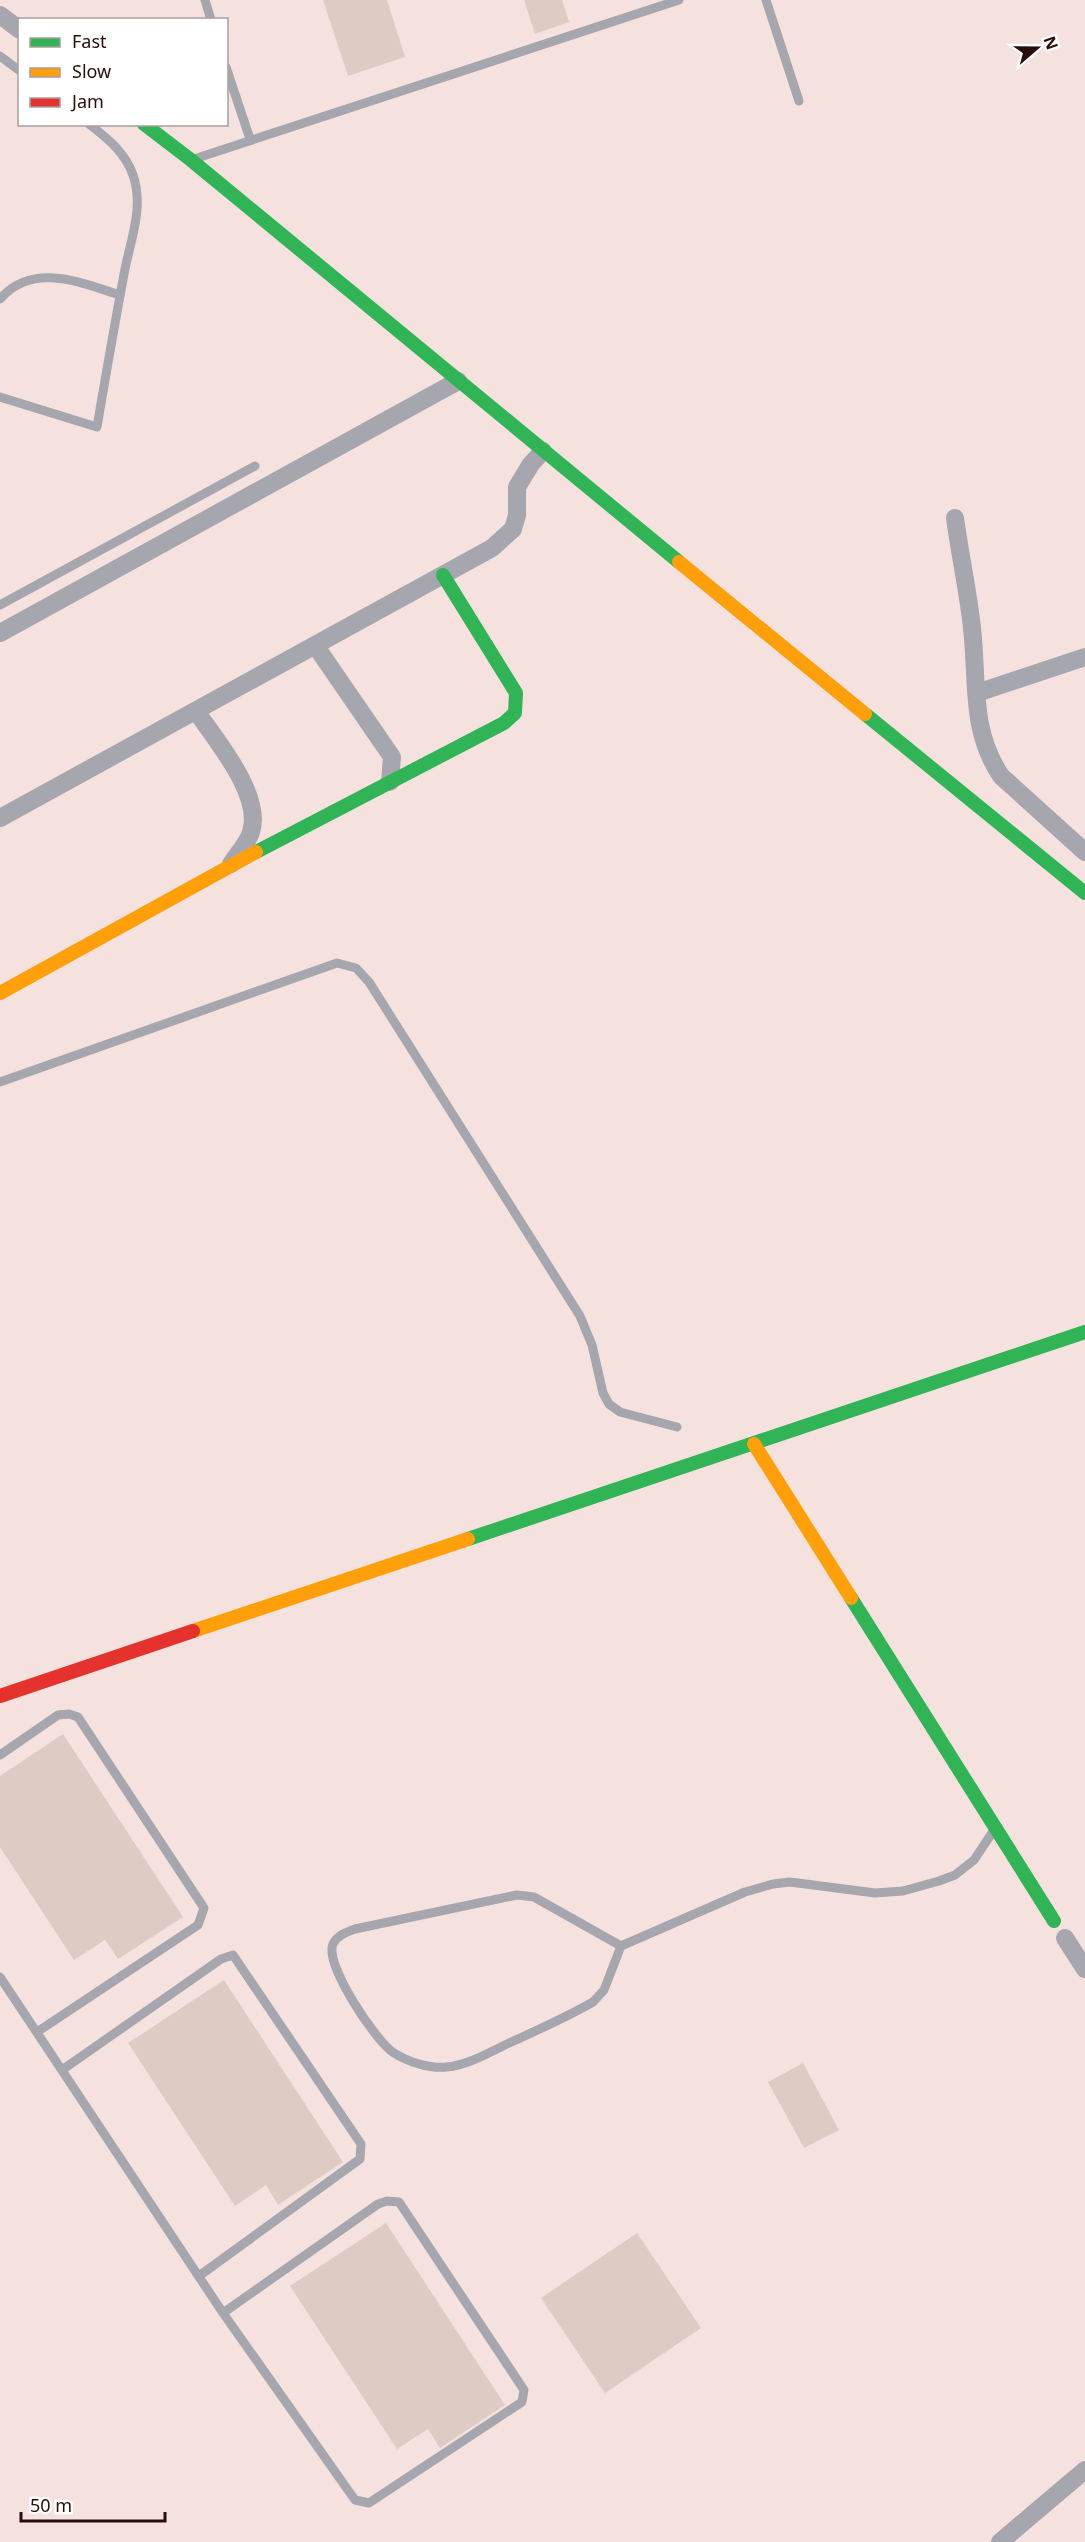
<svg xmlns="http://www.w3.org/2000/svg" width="1085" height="2542" font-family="'Noto Sans',sans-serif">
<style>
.building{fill:#decbc4}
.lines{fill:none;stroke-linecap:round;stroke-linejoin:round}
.lane{stroke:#a5a6ae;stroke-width:9}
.street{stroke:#a5a6ae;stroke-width:18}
.fast{stroke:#30b455;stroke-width:14}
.slow{stroke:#ff9f0a;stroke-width:14}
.jam{stroke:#e5322d;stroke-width:14}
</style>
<rect width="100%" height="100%" fill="#f5e2df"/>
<g class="building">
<path d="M 323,0 L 387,0 L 405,57 L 348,76 Z"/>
<path d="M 524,0 L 562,0 L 569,22 L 535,34 Z"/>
<path d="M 63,1734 L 183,1917 L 118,1959 L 105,1940 L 74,1960 L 0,1847 L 0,1776 Z"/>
<path d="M 224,1980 L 343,2162 L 278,2205 L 266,2185 L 235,2206 L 128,2043 Z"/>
<path d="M 803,2063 L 839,2130 L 804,2148 L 768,2082 Z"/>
<path d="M 386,2223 L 505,2405 L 440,2448 L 428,2429 L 397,2449 L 290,2286 Z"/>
<path d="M 637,2233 L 701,2328 L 605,2393 L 541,2298 Z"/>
</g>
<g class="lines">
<g class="lane">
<path d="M 205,0 L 211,20"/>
<path d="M 766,0 L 799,101"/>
<path d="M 0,56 L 20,71"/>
<path d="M 226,67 L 250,139"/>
<path d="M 194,159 L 679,0"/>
<path d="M 0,299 C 33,261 81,283 120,295"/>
<path d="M 0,397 L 97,427 C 106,374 115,322 125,269 C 131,239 144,207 133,175 C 125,152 108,139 89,124"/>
<path d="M 0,605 L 255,466"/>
<path d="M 0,1082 L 337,963 L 356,968 L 369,982 L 580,1316 L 592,1345 L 603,1393 L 609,1404 L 620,1412 L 677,1427"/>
<path d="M 0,1755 L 58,1715 L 69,1714 L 78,1717 L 204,1908 L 198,1925 L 37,2032"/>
<path d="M 621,1946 L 534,1897 L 517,1895 L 355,1929 C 347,1932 337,1935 333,1944 C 324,1964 376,2042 394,2053 C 408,2062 430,2069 447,2067 C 468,2065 488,2053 507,2044 C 536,2031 565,2018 593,2002 L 604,1990 L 621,1946 L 745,1892 L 773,1884 L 790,1882 L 875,1893 L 903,1891 L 939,1881 L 955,1875 L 974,1860 L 994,1830"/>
<path d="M 0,1977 L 223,2313 L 355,2500 L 369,2503 L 522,2402 L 524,2390 L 399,2202 L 387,2201 L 378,2204 L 223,2313"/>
<path d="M 62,2070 L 221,1959 L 233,1955 L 361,2144 L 360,2159 L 199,2276"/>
</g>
<g class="street">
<path d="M 0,15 L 20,30"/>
<path d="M 955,518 C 960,555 968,591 972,628 C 978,681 970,730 1001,776 L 1085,852"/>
<path d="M 0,633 L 458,381"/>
<path d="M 315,645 L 392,757 L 390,782"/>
<path d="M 977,693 L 1085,657"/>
<path d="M 196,711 C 215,739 263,795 251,832 C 248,843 237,854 231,864"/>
<path d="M 0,818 L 492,548 L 513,529 L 517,515 L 517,487 L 531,464 L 543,451"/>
<path d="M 1065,1938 L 1085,1969"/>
<path d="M 1000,2542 L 1085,2470"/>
</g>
<g class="fast">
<path d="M 144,124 L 191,160 L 679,562"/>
<path d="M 865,714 L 1085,893"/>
<path d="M 256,852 L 504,723 L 515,713 L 516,693 L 443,575"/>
<path d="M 468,1539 L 1085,1332"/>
<path d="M 851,1598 L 1054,1921"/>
</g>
<g class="slow">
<path d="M 679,562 L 865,714"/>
<path d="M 0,993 L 256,852"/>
<path d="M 754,1444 L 851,1598"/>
<path d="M 193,1631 L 468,1539"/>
</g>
<path class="jam" d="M 0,1696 L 193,1631"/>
</g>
<rect x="18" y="18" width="210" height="108" fill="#ffffff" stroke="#a99e9d" stroke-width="1.5"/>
<rect x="30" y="38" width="30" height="9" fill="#30b455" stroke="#a99e9d" stroke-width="1.5"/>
<text x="72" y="48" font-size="18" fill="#290d0a">Fast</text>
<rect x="30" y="68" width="30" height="9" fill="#ff9f0a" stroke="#a99e9d" stroke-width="1.5"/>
<text x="72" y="78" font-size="18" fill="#290d0a">Slow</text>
<rect x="30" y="98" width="30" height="9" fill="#e5322d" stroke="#a99e9d" stroke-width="1.5"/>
<text x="72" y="108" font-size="18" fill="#290d0a">Jam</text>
<g transform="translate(1037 48) rotate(70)" stroke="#ffffff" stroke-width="4.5" paint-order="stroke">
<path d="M0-4.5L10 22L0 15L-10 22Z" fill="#290d0a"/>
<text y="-9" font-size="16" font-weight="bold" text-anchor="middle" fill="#290d0a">N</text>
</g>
<path d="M21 2512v9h144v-9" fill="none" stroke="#290d0a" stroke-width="3"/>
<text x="30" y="2512" font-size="18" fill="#290d0a" stroke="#ffffff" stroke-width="4.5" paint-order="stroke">50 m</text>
</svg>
